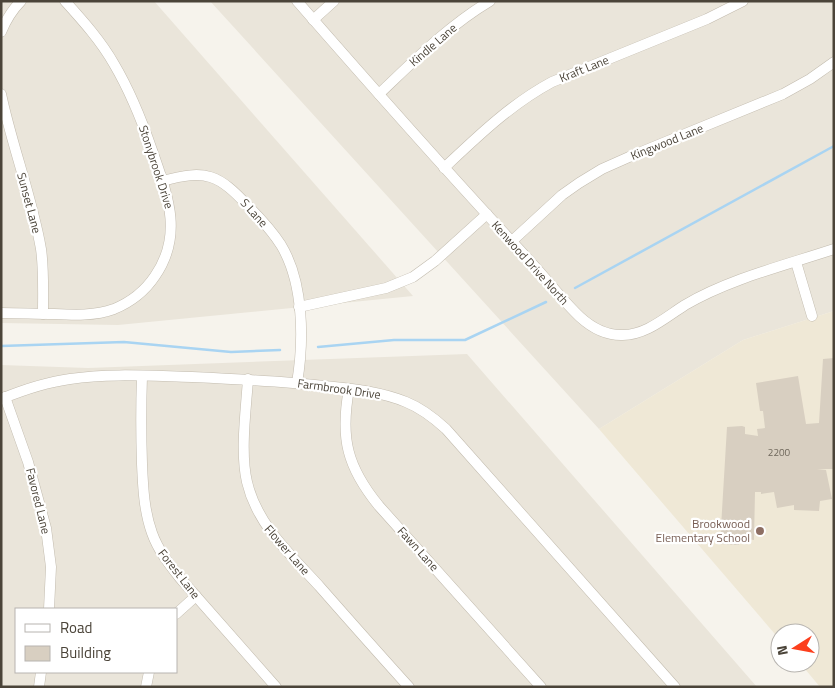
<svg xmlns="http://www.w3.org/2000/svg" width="835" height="688" font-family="'Titillium Web',sans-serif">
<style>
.residential{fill:#eae5da;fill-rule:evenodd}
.education{fill:#efe8d6}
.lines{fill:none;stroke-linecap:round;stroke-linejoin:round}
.stream{stroke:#a9d4f2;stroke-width:2.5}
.building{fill:#d8cfc1}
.minor-casing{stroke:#c2bbae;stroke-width:11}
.minor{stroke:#fff;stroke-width:10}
.education-dot{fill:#8d6e63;stroke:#fff;stroke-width:2}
.labels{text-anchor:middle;stroke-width:4.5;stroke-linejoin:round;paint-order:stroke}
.number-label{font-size:10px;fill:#6e675b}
.street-label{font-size:12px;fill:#4b4439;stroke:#fff}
.education-label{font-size:12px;fill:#785e54;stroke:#fff;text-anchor:end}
</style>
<rect width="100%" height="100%" fill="#f6f3ec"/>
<g class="residential">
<path d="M 1,1 L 154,1 L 413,296 L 118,325 L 1,323 Z"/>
<path d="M 210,1 L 834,1 L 834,311 L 743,340 L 599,429 Z"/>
<path d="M 467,354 L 757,687 L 1,687 L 1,365 L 88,368 ZM 16,609 L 176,609 L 176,672 L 16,672 Z"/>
</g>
<path class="education" d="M 834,311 L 834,687 L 820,687 L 800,663 L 810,663 L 810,633 L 780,633 L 780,640 L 599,429 L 743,340 Z"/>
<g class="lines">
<g class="stream">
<path d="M 575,288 L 834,146"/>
<path d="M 1,346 L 124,342 L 231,352 L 280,350"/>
<path d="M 318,347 L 394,340 L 465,340 L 546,302"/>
</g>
</g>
<path class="building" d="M 834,358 L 834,469 L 817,469 L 826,470 L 832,499 L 820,501 L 819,511 L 794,510 L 794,505 L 777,508 L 774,492 L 761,494 L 761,492 L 755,492 L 754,540 L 739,538 L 739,545 L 720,544 L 727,427 L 742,426 L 745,427 L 745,434 L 758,436 L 757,429 L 765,428 L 763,411 L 760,411 L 756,383 L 798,376 L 806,424 L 819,423 L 823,359 Z"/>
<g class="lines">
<g class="minor-casing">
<g id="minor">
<path d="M 297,1 C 365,79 434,157 504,233 C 518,248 531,262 545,278 C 556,291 567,305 580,317 C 591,327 606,335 621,335 C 645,336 666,317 685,305 C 729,279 786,265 834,249"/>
<path d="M 313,20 L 334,1"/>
<path d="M 1,32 C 6,20 12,10 21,1"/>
<path d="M 1,94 C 12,146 32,197 41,249 C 44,270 43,293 43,314"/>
<path d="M 379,94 C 414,61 448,26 490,1"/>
<path d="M 444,168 C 478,136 511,104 552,82 L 707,19 L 743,1"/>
<path d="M 162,181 C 207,169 218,174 249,207 C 261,219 272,231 281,245 C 304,283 304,341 297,383"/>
<path d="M 512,241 L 562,195 L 579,183 L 602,169 L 629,157 L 783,94 L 810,79 L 834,62"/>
<path d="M 796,262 L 812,316"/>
<path d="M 299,307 L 386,288 L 413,277 L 435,261 L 487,214"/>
<path d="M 1,313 C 19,313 37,314 54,314 C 74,315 95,316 114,309 C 131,302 145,291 155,276 C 184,234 167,194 152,150 C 142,121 130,91 114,64 C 101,41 83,21 65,1"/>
<path d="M 142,376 C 141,405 141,435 142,464 C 143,487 144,511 152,533 C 158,550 169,564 180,578 L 276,687"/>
<path d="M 248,379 C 246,410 240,452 247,482 C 257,525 291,555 320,587 C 349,620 379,654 409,687"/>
<path d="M 349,389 C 340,438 347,467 379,506 L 541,687"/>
<path d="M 5,397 L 28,462 L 46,528 L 51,567 L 49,609"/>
<path d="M 1,399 C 23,390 47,382 70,379 C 110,373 151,376 192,377 C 236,379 280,381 324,386 C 352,389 379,391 406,402 C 421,408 434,418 446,429 L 675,687"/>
<path d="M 176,614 L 196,596"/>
<path d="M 39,687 L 41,672"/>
<path d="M 146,687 L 149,672"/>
</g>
</g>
<use href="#minor" class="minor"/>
</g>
<circle class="education-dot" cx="760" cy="531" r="5"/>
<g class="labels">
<g class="number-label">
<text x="779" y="456">2200</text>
</g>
<g class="street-label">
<text transform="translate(433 45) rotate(-41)" y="4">Kindle Lane</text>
<text transform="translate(584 69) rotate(-22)" y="4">Kraft Lane</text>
<text transform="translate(667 142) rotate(-22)" y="4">Kingwood Lane</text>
<text transform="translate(156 167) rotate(72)" y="4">Stonybrook Drive</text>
<text transform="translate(29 203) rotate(75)" y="4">Sunset Lane</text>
<text transform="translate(254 213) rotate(48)" y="4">S Lane</text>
<text transform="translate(530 263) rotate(48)" y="4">Kenwood Drive North</text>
<text transform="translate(339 389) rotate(8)" y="4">Farmbrook Drive</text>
<text transform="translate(38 501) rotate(76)" y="4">Favored Lane</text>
<text transform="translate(418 549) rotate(48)" y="4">Fawn Lane</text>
<text transform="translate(287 550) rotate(49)" y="4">Flower Lane</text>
<text transform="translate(179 574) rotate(52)" y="4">Forest Lane</text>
</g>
<g class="education-label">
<text x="750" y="528">Brookwood<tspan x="750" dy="14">Elementary School</tspan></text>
</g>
</g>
<rect width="835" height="688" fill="none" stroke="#4b4439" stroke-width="5"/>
<rect x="15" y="608" width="162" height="65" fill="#ffffff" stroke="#b7b4b0"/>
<rect x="25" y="624" width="25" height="8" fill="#ffffff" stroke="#b7b4b0"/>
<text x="60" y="633" font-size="15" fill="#4b4439">Road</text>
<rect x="25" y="646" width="25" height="15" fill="#d8cfc1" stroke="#b7b4b0"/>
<text x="60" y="658" font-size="15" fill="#4b4439">Building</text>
<g transform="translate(795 648) rotate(259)"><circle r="24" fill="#ffffff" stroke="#b7b4b0"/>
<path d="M0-4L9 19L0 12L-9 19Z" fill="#fc3f1d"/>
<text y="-8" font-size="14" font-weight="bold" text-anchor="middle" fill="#4b4439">N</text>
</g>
</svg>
